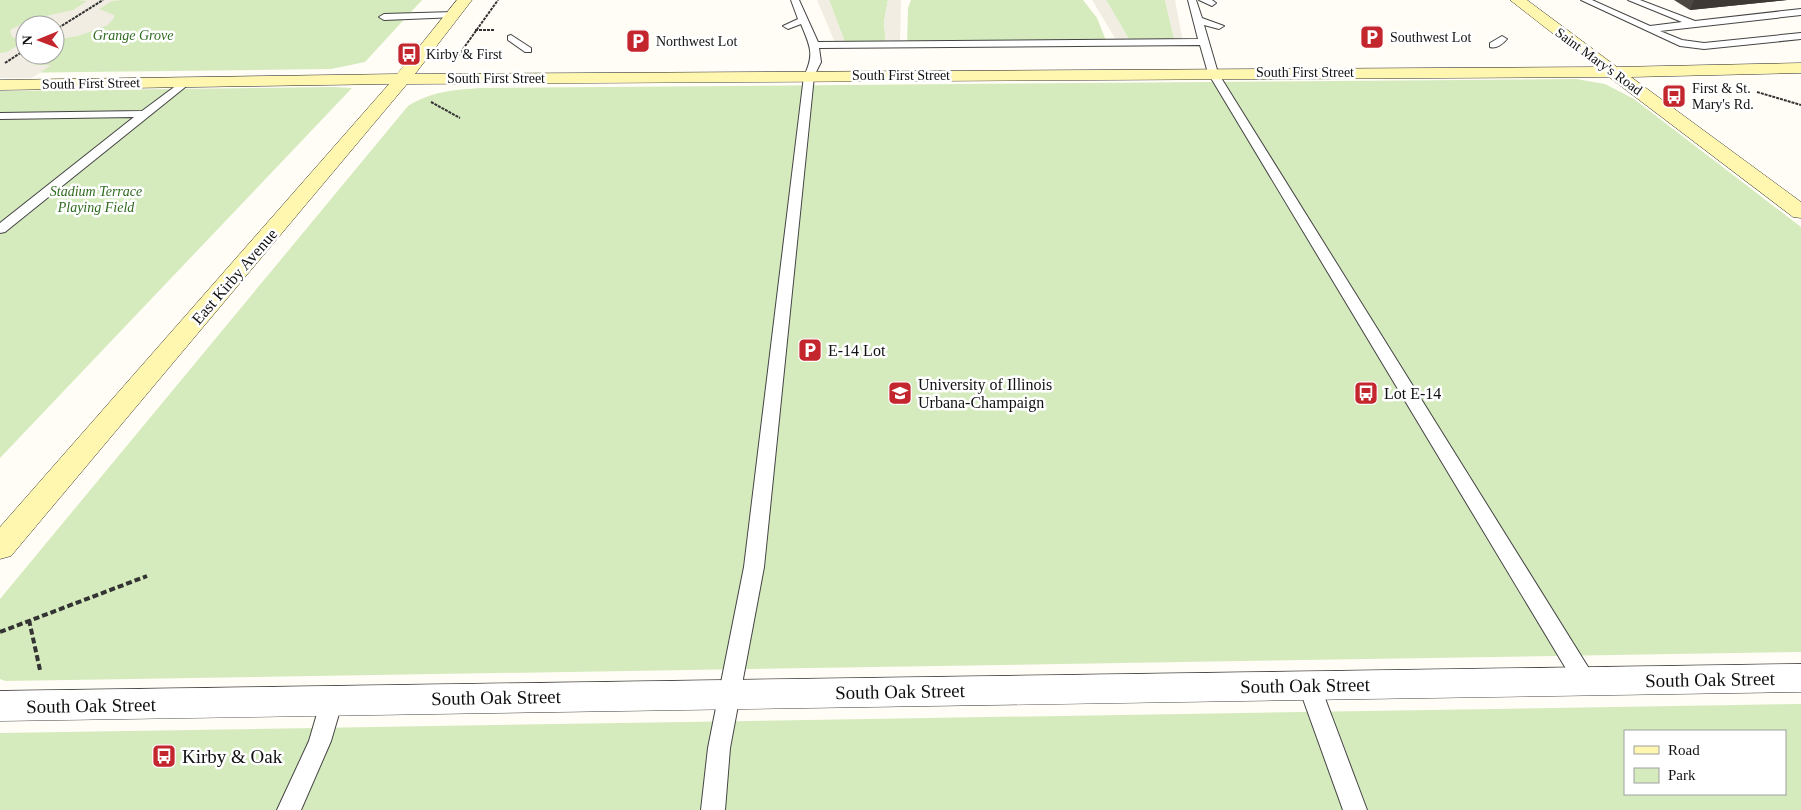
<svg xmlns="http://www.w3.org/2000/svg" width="1801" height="810" font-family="Georgia,serif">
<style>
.green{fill:#d5ebbd;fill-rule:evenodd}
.plaza{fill:#f1ede2}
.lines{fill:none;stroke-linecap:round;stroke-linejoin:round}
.lane-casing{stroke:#444;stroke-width:2}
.street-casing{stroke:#444;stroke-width:1}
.secondary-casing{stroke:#333;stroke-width:1}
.path-far1{stroke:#333;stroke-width:2;stroke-dasharray:3 1;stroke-linecap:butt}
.path{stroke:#333;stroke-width:4;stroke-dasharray:6 3;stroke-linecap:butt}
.lane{fill:#fff;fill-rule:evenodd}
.street{fill:#fff;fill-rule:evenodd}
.secondary{fill:#fff6b0;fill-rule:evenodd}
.wall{fill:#4d4742}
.shaded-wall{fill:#3f3936}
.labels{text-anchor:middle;stroke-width:5;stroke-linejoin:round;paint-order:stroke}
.far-park-label{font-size:14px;font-style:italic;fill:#2f6b1f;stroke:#fff}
.far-poi-label{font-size:14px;fill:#111;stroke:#fff;text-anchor:start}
.far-street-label{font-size:14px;fill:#111;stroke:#fff}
.street-label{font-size:16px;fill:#111;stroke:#fff}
.poi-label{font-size:16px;fill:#111;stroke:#fff;text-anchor:start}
.near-street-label{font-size:19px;fill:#111;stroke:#fff}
.near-poi-label{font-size:19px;fill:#111;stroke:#fff;text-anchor:start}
</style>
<rect width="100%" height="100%" fill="#fffdf5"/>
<g class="green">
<path d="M 0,0 L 422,0 L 365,62 L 331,69 L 0,73 ZM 25,25 L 55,25 L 55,55 L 25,55 Z"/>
<path d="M 829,0 L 888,0 L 884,22 L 886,45 L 846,45 Z"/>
<path d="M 911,0 L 1083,0 L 1097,18 L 1107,43 L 907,45 L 908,8 Z"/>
<path d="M 1106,0 L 1165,0 L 1175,42 L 1131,43 Z"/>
<path d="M 1576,79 L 1605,84 L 1634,99 L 1801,227 L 1801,652 L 5,681 L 0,679 L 0,599 L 408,106 C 432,91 454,90 482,88 Z"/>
<path d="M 333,87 L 352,88 L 0,458 L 0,91 Z"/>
<path d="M 1801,704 L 1801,810 L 0,810 L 0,733 ZM 1625,731 L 1785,731 L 1785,794 L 1625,794 Z"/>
</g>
<g class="plaza">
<path d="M 76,0 L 124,0 L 112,1 L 99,9 L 114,15 L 114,18 L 108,25 L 78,36 L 55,40 L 55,25 L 25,25 L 25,55 L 43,55 L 41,60 L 34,65 L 51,65 L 32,78 L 0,78 L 0,53 L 7,52 L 24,41 L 12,37 L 10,30 L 31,19 L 73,10 L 87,1 Z"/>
<path d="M 817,0 L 829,0 L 846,45 L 836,45 Z"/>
<path d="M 888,0 L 901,0 L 900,45 L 886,45 L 884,22 Z"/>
<path d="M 1092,0 L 1106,0 L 1131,43 L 1118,43 Z"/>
<path d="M 1165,0 L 1175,0 L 1183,42 L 1175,42 Z"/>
</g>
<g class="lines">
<g class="lane-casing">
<g id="lane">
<path d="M 791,0 L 799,0 L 818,42 L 1198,39 L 1188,0 L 1196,0 L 1202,18 L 1224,26 L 1219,29 L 1204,25 L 1218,73 L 1593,675 L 1596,681 L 1593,687 L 1585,690 L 1577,687 L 1208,73 L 1200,45 L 819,48 L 821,62 L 814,76 L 764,567 L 730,748 L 725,810 L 701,810 L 708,748 L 744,567 L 804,76 C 815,54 810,46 801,24 L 788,29 L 783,26 L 798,19 Z"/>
<path d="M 1199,0 L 1212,0 L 1216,3 L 1212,6 Z"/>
<path d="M 1581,0 L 1592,0 L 1650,26 L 1682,22 L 1628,0 L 1640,0 L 1695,21 L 1801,9 L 1801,15 L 1660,31 L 1682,40 L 1704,43 L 1801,33 L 1801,39 L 1704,49 L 1680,46 Z"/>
<path d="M 454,12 L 459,15 L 457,17 L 384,20 L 379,17 L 384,14 Z"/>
<path d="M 511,35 L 531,48 L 531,52 L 525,52 L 508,40 L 508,36 Z"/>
<path d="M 1502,36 L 1507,39 C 1503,44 1496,49 1490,47 L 1490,43 Z"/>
<path d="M 185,79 L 190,82 L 189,84 L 5,232 L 0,233 L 0,223 L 134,117 L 0,119 L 0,113 L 142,111 Z"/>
<path d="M 1309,676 L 1317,679 L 1320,685 L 1367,810 L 1343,810 L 1298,685 L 1301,679 Z"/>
<path d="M 332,691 L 340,694 L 343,700 L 331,741 L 301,810 L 277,810 L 309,741 L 321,700 L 324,694 Z"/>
</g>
</g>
<g class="street-casing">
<path id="street" d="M 1801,664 L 1801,692 L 0,721 L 0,691 Z"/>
</g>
<g class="secondary-casing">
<path id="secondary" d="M 457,0 L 472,0 L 415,74 L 1596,67 L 1510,0 L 1527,0 L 1617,67 L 1801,63 L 1801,73 L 1631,77 L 1801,202 L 1801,218 L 1793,217 L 1609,77 L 407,84 L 11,556 L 0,559 L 0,527 L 389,84 L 0,90 L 0,80 L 397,74 Z"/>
</g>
<g class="path-far1">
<path d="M 55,30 L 103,0"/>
<path d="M 475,30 L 494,30"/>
<path d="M 458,56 L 498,0"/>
<path d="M 5,63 L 25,50"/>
<path d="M 1757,92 L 1801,105"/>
<path d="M 431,102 L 460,118"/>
</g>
<g class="path">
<path d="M 29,620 L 40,670"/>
<path d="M 0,632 L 147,576"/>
</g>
<use href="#lane" class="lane"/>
<use href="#street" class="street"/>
<use href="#secondary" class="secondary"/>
</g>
<path class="wall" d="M 1674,0 L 1787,0 L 1690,10 Z"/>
<path class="shaded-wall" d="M 1694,0 L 1787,0 L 1690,10 Z"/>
<defs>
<g id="parking-square" transform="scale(1.25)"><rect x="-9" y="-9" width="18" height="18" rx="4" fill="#c4262e" stroke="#fff"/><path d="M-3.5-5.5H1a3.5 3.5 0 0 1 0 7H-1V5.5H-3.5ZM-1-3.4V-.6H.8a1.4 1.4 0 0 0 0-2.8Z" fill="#fff"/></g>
<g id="bus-square" transform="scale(1.25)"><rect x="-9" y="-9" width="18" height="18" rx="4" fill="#c4262e" stroke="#fff"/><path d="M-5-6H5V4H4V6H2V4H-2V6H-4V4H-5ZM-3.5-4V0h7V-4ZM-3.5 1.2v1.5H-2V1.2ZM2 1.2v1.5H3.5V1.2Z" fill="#fff"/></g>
<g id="university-square" transform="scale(1.25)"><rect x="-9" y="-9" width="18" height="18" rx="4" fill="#c4262e" stroke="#fff"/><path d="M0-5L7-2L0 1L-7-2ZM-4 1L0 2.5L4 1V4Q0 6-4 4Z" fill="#fff"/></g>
</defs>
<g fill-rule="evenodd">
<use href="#parking-square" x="1372" y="37"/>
<use href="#parking-square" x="638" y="41"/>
<use href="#bus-square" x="409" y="54"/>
<use href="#bus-square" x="1674" y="96"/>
<use href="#parking-square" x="810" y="350"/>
<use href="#university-square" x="900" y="393"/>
<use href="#bus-square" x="1366" y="393"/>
<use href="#bus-square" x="164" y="756"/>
</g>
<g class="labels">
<g class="far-park-label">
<text x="133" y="40">Grange Grove</text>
<text x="96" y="196">Stadium Terrace<tspan x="96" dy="16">Playing Field</tspan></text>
</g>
<g class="far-poi-label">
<text x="1390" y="42">Southwest Lot</text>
<text x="656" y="46">Northwest Lot</text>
<text x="426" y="59">Kirby &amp; First</text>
<text x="1692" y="93">First &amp; St.<tspan x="1692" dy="16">Mary's Rd.</tspan></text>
</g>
<g class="far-street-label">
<text transform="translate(1599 61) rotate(36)" y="5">Saint Mary's Road</text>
<text x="1305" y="77">South First Street</text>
<text x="901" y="80">South First Street</text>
<text x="496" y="83">South First Street</text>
<text transform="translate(91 83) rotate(-1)" y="5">South First Street</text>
</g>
<g class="street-label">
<text transform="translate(234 276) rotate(-49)" y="6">East Kirby Avenue</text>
</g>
<g class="poi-label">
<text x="828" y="356">E-14 Lot</text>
<text x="918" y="390">University of Illinois<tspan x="918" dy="18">Urbana-Champaign</tspan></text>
<text x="1384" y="399">Lot E-14</text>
</g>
<g class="near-street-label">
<text transform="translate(1710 679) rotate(-1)" y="7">South Oak Street</text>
<text transform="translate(1305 685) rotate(-1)" y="7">South Oak Street</text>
<text transform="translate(900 691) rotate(-1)" y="7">South Oak Street</text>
<text transform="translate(496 697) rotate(-1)" y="7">South Oak Street</text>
<text transform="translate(91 705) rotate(-1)" y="7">South Oak Street</text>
</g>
<g class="near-poi-label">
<text x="182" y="763">Kirby &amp; Oak</text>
</g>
</g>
<rect x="1624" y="730" width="162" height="65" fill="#ffffff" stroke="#a0a0a0"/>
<rect x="1634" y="746" width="25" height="8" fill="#fff6b0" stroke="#a0a0a0"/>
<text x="1668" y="755" font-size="15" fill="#111111">Road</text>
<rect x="1634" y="768" width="25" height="15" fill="#d5ebbd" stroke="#a0a0a0"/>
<text x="1668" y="780" font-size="15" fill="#111111">Park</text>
<g transform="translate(40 40) rotate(269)"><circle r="24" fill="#ffffff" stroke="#a0a0a0"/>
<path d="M0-4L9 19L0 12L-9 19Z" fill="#c4262e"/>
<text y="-8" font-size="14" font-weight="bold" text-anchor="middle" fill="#111111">N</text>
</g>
</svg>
